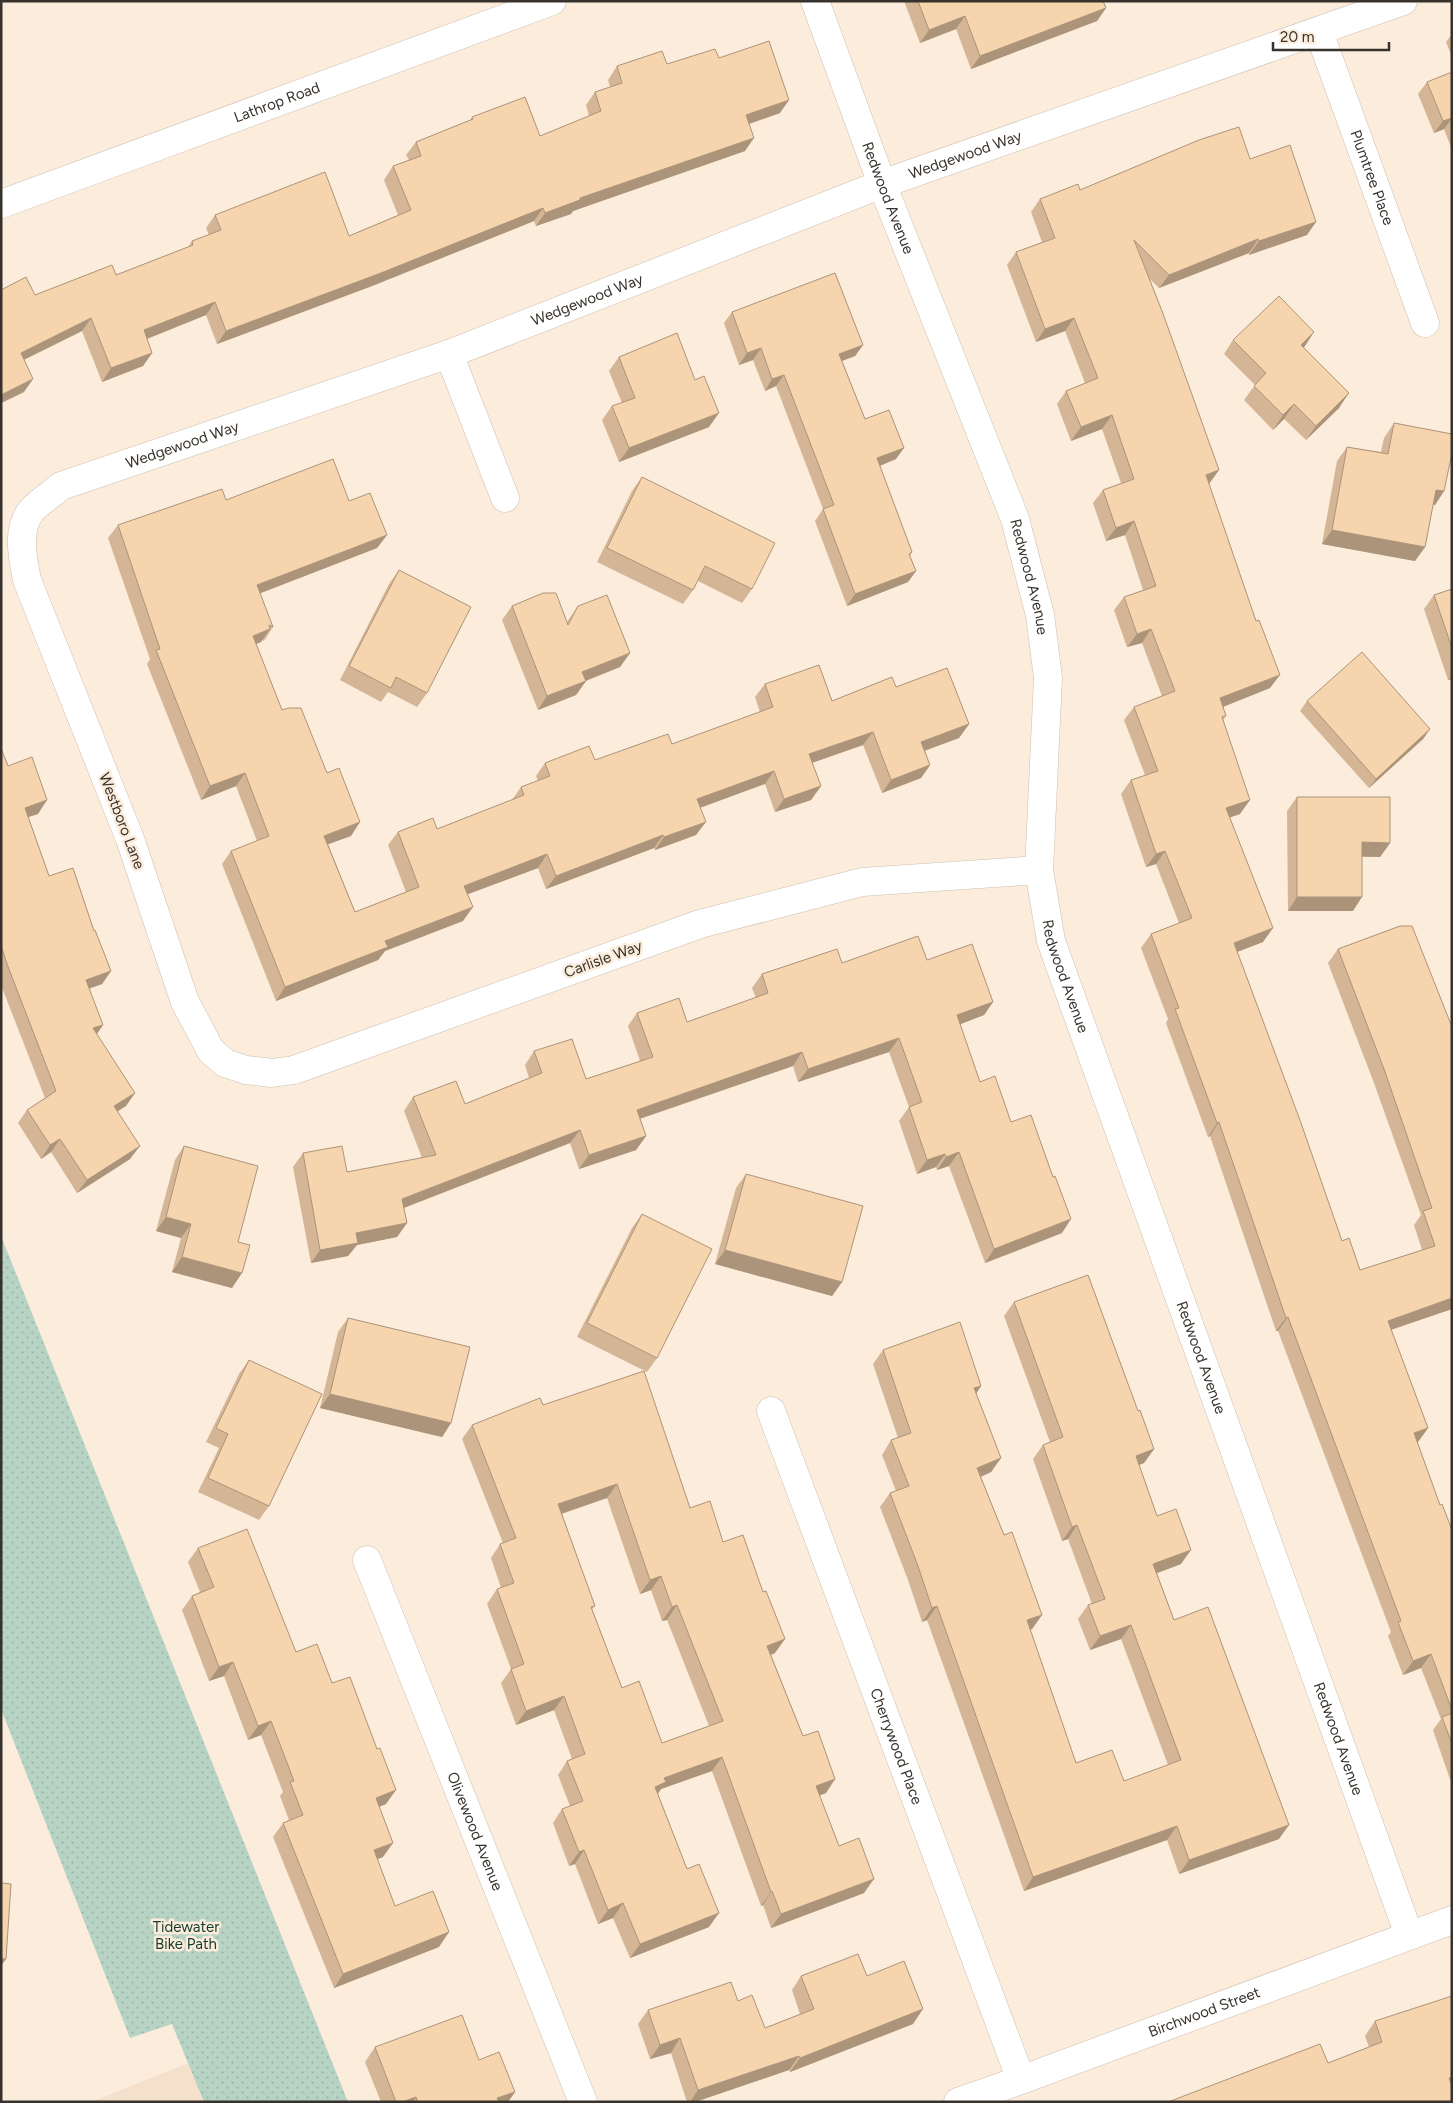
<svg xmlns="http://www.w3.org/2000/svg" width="1453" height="2103" font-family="Figtree,sans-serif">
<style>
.built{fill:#f5e1cb}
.park{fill:url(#park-dots)}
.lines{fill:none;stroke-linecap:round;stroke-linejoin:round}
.minor-casing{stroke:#cdbfb0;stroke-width:29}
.tertiary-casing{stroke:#cdbfb0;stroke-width:29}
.secondary-casing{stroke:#cdbfb0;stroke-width:29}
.minor{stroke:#fff;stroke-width:28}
.tertiary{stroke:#fff;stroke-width:28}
.secondary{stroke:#fff;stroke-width:28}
.wall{fill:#d4b696;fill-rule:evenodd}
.shaded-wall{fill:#ac947a}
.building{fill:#f6d4ae;stroke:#ac947a;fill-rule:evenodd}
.labels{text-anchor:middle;stroke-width:5;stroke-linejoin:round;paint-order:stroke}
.street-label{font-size:15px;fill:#38322c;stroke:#fbecdc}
.park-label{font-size:15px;fill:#153e2d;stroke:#fbecdc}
</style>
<defs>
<pattern id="park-dots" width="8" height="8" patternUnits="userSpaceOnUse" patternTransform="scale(1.25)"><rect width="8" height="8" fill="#b6d3c4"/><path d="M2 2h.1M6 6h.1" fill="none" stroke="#9db6a9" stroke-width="1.8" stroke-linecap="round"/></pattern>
</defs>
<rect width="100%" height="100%" fill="#fbecdc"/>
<path class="built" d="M 188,2063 L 204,2102 L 91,2102 Z"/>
<path class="park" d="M 1,1237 L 1,1236 L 348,2102 L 204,2102 L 172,2024 L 130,2038 L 1,1709 Z"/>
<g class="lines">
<g class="minor-casing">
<g id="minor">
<path id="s1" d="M 815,1 L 882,184 L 1015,519 L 1040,615 L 1048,678 L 1039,870 L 1051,941 L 1409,1935"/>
<path id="s2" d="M 1319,32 L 1425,323"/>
<path d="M 449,354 L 505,498"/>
<path id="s3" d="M 1039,870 L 862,882 L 700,924 L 294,1070 L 272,1073 L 246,1070 L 225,1063 L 211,1051 L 185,1002 L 130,839 L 27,580 C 23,558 16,531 31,511 C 39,502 52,494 61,486 L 449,354 L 882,184 L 1403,1"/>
<path id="s4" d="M 771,1411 L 1021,2080"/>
<path id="s5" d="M 367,1560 L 583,2102"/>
</g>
</g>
<g class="tertiary-casing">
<g id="tertiary">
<path id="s6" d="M 958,2102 L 1021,2080 L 1452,1920"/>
</g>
</g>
<g class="secondary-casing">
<g id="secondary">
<path id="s7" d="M 1,204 L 552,1"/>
</g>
</g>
<use href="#minor" class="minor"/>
<use href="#tertiary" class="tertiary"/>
<use href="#secondary" class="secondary"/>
</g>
<g class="wall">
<path d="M 904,1 L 1103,1 L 1106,8 L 1097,21 L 971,69 L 956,29 L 920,43 Z"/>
<path d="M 1452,34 L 1452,57 L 1446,42 Z"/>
<path d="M 719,58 L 780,113 L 749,124 L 745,151 L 573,211 L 571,214 L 536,226 L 534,221 L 372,286 L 217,344 L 206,315 L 147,339 L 152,353 L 143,366 L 102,382 L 82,331 L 24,360 L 24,392 L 1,403 L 1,290 L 35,295 L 116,275 L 188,247 L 192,241 L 209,235 L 206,228 L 215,215 L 349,236 L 398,215 L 384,180 L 393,166 L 409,160 L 406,155 L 416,142 L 470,120 L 472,117 L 540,136 L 589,116 L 586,105 L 595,92 L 610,87 L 608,80 L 617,66 L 667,64 Z"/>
<path d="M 1452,72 L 1452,150 L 1444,129 L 1434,133 L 1418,94 L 1427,82 Z"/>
<path d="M 1250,159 L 1307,235 L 1249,255 L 1249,253 L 1159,288 L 1150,279 L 1209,484 L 1270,688 L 1223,707 L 1226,716 L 1223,720 L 1240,814 L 1230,817 L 1263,942 L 1237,952 L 1342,1241 L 1360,1270 L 1422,1250 L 1414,1225 L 1421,1215 L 1374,1083 L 1328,963 L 1338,949 L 1400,926 L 1452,1309 L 1391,1330 L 1428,1428 L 1418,1442 L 1417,1442 L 1440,1505 L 1452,1530 L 1452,1785 L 1433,1730 L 1441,1719 L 1421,1668 L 1403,1675 L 1388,1636 L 1391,1632 L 1278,1331 L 1276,1331 L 1210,1136 L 1208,1137 L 1166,1023 L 1168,1019 L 1141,948 L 1151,934 L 1179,923 L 1156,864 L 1146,867 L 1121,794 L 1131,780 L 1145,775 L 1124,720 L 1134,707 L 1162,696 L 1142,643 L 1127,647 L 1114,610 L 1124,597 L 1143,590 L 1125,535 L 1106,541 L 1093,503 L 1103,490 L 1121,483 L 1102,429 L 1071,441 L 1057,404 L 1066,391 L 1085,383 L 1065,331 L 1036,342 L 1007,265 L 1016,252 L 1042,242 L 1031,212 L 1040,199 L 1080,190 Z"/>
<path d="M 732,312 L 863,345 L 855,356 L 842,361 L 865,419 L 896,459 L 880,466 L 912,552 L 910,556 L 916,571 L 908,582 L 847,606 L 815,521 L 823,509 L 776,386 L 765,391 L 753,360 L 739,365 L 724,323 Z"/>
<path d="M 1233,340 L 1304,347 L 1339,408 L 1306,440 L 1284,419 L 1273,430 L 1244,400 L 1255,385 L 1224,354 Z"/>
<path d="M 619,357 L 695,380 L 709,427 L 619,462 L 602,420 L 612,406 L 622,403 L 609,371 Z"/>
<path d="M 1394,423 L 1444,491 L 1435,505 L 1433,505 L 1425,547 L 1415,561 L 1322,544 L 1337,461 L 1347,447 L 1381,452 L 1384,438 Z"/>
<path d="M 642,477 L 752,589 L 742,603 L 698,581 L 693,590 L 683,604 L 597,562 L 632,491 Z"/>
<path d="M 226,500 L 349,501 L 387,535 L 377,548 L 260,593 L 273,627 L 264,641 L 262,640 L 261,642 L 256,644 L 282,710 L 351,836 L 328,844 L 355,912 L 406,892 L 388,845 L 398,832 L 437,829 L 512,800 L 521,787 L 538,781 L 536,776 L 545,763 L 595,760 L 672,744 L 760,712 L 755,697 L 765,684 L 832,701 L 896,687 L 969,724 L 959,738 L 925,751 L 930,765 L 921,778 L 882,793 L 863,745 L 812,763 L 821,786 L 811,800 L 775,812 L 765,784 L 700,808 L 696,835 L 655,850 L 654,848 L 546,889 L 538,868 L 467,894 L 463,921 L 385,951 L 378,960 L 276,1001 L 222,864 L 231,851 L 257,841 L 236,786 L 201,800 L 147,664 L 150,659 L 108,538 L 118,525 Z"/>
<path d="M 399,570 L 427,693 L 417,707 L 388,692 L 381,702 L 340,680 L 389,584 Z"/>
<path d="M 1452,589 L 1452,679 L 1448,680 L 1424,609 L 1434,595 Z"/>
<path d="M 512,606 L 567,622 L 578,606 L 630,653 L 620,667 L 586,681 L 576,695 L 538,710 L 502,620 Z"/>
<path d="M 1307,701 L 1430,729 L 1423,739 L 1369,788 L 1300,711 Z"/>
<path d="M 1,748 L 8,766 L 38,814 L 28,817 L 49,876 L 94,931 L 111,971 L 102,984 L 89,989 L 103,1025 L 97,1034 L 126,1106 L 118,1111 L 130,1159 L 77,1193 L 51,1152 L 41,1159 L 18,1123 L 27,1110 L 45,1098 L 1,985 Z"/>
<path d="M 1297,797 L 1390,843 L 1380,857 L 1362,857 L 1353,911 L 1288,911 L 1287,811 Z"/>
<path d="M 927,960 L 993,1002 L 984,1015 L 960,1024 L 980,1082 L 1011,1122 L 1062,1233 L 985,1263 L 949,1166 L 937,1170 L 936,1167 L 917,1174 L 899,1121 L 909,1107 L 889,1052 L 798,1082 L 793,1066 L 640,1119 L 646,1136 L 636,1150 L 579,1169 L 570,1143 L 404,1208 L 407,1223 L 397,1237 L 357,1245 L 348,1256 L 311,1263 L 293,1167 L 303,1153 L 347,1172 L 422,1158 L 404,1111 L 413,1097 L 465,1104 L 529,1078 L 525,1065 L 534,1051 L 586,1079 L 640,1061 L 628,1026 L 637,1013 L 687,1022 L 756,998 L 752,988 L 762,974 L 842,963 Z"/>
<path d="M 184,1146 L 232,1288 L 172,1272 L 181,1238 L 156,1231 L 175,1160 Z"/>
<path d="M 746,1174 L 842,1282 L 832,1296 L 715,1264 L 736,1188 Z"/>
<path d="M 642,1214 L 657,1358 L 647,1372 L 577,1337 L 632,1228 Z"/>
<path d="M 1014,1302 L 1138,1411 L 1154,1449 L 1144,1463 L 1139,1465 L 1157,1516 L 1181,1564 L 1157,1573 L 1174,1620 L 1279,1839 L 1179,1874 L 1167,1840 L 1024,1891 L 927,1620 L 922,1622 L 908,1580 L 880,1507 L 890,1493 L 896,1491 L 882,1455 L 891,1440 L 898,1438 L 873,1364 L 883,1350 L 981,1386 L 976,1394 L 1001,1458 L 991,1472 L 981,1477 L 1004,1535 L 1042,1615 L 1032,1629 L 1030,1630 L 1076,1763 L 1124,1781 L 1168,1765 L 1121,1639 L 1090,1650 L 1078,1619 L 1088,1605 L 1092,1604 L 1068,1539 L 1062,1541 L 1033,1459 L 1043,1445 L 1050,1442 L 1004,1316 Z"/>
<path d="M 348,1318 L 451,1423 L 442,1437 L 320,1408 L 338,1332 Z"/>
<path d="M 249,1360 L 269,1506 L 259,1520 L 198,1492 L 219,1448 L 206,1442 L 239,1374 Z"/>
<path d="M 543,1405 L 690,1508 L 723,1542 L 775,1653 L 771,1655 L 803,1736 L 835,1779 L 826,1793 L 819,1796 L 839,1846 L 864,1893 L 771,1928 L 763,1905 L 761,1906 L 712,1771 L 661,1789 L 658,1794 L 709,1927 L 630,1958 L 613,1918 L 598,1924 L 575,1864 L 569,1866 L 553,1823 L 562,1809 L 570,1806 L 558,1775 L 567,1761 L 572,1759 L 554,1710 L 516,1725 L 501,1683 L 511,1669 L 487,1604 L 497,1589 L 501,1588 L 491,1558 L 500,1544 L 503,1543 L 462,1439 L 472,1425 ZM 607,1498 L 640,1594 L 651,1590 L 662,1621 L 667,1620 L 709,1726 L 662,1743 L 622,1688 L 592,1609 L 595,1606 L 562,1514 Z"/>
<path d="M 198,1548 L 296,1652 L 332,1683 L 386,1804 L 379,1807 L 383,1857 L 377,1859 L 395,1906 L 439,1947 L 334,1988 L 273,1837 L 283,1823 L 289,1820 L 280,1796 L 283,1792 L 261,1735 L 248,1740 L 224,1676 L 209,1681 L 182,1610 L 192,1596 L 200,1592 L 188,1562 Z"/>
<path d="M 801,1976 L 867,1976 L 913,2024 L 790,2072 L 789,2070 L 695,2102 L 687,2102 L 671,2053 L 650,2059 L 638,2024 L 648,2010 L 738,2001 L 765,2028 L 800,2014 L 792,1990 Z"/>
<path d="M 1375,2021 L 1452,2102 L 1328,2063 L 1369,2047 L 1365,2036 Z"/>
<path d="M 375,2047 L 479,2060 L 515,2092 L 508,2102 L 381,2102 L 365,2062 Z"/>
</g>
<g class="shaded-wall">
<path d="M 1106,8 L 1097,21 L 971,69 L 980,56 Z"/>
<path d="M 965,16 L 956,29 L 920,43 L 929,30 Z"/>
<path d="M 789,100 L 780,113 L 737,128 L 746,115 Z"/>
<path d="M 1452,118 L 1444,129 L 1434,133 L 1443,121 Z"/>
<path d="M 754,138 L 745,151 L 573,211 L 571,214 L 536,226 L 545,213 L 580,198 Z"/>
<path d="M 543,208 L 534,221 L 372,286 L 217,344 L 226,331 Z"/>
<path d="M 1316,222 L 1307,235 L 1249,255 L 1259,241 Z"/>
<path d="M 1258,239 L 1249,253 L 1159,288 L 1169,275 Z"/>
<path d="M 215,302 L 206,315 L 134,344 L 144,330 Z"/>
<path d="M 91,318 L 82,331 L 11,366 L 21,353 Z"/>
<path d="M 1074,318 L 1065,331 L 1036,342 L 1045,329 Z"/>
<path d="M 1314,332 L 1305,346 L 1292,359 L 1301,345 Z"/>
<path d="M 863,345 L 855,356 L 831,365 L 839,354 Z"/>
<path d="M 761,348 L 753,360 L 739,365 L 747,353 Z"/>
<path d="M 152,353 L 143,366 L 102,382 L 111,368 Z"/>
<path d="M 784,375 L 776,386 L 765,391 L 772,379 Z"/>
<path d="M 33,379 L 24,392 L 1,403 L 1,395 Z"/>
<path d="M 1349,393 L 1339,408 L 1306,440 L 1316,426 Z"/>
<path d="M 1294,404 L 1284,419 L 1273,430 L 1283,415 Z"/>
<path d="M 719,413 L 709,427 L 619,462 L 629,448 Z"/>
<path d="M 1112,415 L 1102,429 L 1071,441 L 1081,427 Z"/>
<path d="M 904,448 L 896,459 L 869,470 L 877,458 Z"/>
<path d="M 1219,470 L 1209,484 L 1206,475 Z"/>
<path d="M 1436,490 L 1444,491 L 1435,505 L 1426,504 Z"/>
<path d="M 1134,521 L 1125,535 L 1106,541 L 1116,528 Z"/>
<path d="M 1332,530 L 1425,547 L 1415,561 L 1322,544 Z"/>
<path d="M 387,535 L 377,548 L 248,598 L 257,585 Z"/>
<path d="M 916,571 L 908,582 L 847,606 L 855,594 Z"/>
<path d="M 270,629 L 261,642 L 243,649 L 253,636 Z"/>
<path d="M 1151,629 L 1142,643 L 1127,647 L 1137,634 Z"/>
<path d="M 630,653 L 620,667 L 572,686 L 582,672 Z"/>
<path d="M 1280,675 L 1270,688 L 1210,712 L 1220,698 Z"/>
<path d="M 1452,675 L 1452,679 L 1448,680 Z"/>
<path d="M 586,681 L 576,695 L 538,710 L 547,696 Z"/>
<path d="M 969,724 L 959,738 L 912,755 L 921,742 Z"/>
<path d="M 1430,729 L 1423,739 L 1369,788 L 1376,779 Z"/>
<path d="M 873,732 L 863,745 L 800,767 L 809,754 Z"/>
<path d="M 930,765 L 921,778 L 882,793 L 891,780 Z"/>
<path d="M 774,771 L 765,784 L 688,812 L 697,799 Z"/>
<path d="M 245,773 L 236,786 L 201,800 L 210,786 Z"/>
<path d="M 821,786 L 811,800 L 775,812 L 784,799 Z"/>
<path d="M 47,800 L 38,814 L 16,821 L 25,808 Z"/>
<path d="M 1250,800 L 1240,814 L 1217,822 L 1226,808 Z"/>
<path d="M 360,822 L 351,836 L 315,849 L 324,836 Z"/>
<path d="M 706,822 L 696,835 L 655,850 L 664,837 Z"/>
<path d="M 663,835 L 654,848 L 546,889 L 556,876 Z"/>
<path d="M 1362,842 L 1390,843 L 1380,857 L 1352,856 Z"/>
<path d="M 1165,851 L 1156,864 L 1146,867 L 1156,854 Z"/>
<path d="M 547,854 L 538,868 L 455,899 L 464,886 Z"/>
<path d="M 1297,897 L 1362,897 L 1353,911 L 1288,911 Z"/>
<path d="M 473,907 L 463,921 L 385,951 L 378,960 L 276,1001 L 285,987 L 385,941 Z"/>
<path d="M 1273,928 L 1263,942 L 1224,957 L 1234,943 Z"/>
<path d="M 111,971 L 102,984 L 76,993 L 86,980 Z"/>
<path d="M 993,1002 L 984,1015 L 948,1029 L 957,1015 Z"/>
<path d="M 103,1025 L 94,1038 L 93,1028 Z"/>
<path d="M 899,1038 L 889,1052 L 798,1082 L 808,1069 Z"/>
<path d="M 802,1052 L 793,1066 L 627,1123 L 637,1110 Z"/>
<path d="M 135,1093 L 126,1106 L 105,1119 L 114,1106 Z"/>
<path d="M 1219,1122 L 1210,1136 L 1208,1137 L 1217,1123 Z"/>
<path d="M 580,1130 L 570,1143 L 393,1212 L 402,1199 Z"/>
<path d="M 646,1136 L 636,1150 L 579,1169 L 589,1155 Z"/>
<path d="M 60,1139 L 51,1152 L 41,1159 L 50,1145 Z"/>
<path d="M 140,1146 L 130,1159 L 77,1193 L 87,1180 Z"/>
<path d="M 959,1152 L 949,1166 L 937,1170 L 946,1157 Z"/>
<path d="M 945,1154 L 936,1167 L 917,1174 L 927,1160 Z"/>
<path d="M 166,1217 L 191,1224 L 181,1238 L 156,1231 Z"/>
<path d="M 1071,1219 L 1062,1233 L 985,1263 L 994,1249 Z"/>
<path d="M 407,1223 L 397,1237 L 357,1245 L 348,1256 L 311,1263 L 320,1250 L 356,1233 Z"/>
<path d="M 725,1250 L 842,1282 L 832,1296 L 715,1264 Z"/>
<path d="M 182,1257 L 242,1273 L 232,1288 L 172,1272 Z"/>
<path d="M 1452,1298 L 1452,1309 L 1378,1334 L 1388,1321 Z"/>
<path d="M 1288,1317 L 1278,1331 L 1276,1331 L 1286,1318 Z"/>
<path d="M 981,1386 L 972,1400 L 974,1388 Z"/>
<path d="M 330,1394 L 451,1423 L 442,1437 L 320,1408 Z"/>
<path d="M 1428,1428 L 1418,1442 L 1404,1447 L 1414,1433 Z"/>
<path d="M 1154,1449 L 1144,1463 L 1126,1470 L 1136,1456 Z"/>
<path d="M 1001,1458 L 991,1472 L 968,1482 L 977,1468 Z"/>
<path d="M 617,1484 L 607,1498 L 548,1518 L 558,1504 Z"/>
<path d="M 1077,1525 L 1068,1539 L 1062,1541 L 1072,1527 Z"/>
<path d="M 1191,1550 L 1181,1564 L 1144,1578 L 1153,1564 Z"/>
<path d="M 661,1576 L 651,1590 L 640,1594 L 650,1580 Z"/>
<path d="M 677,1605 L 667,1620 L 662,1621 L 672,1607 Z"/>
<path d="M 937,1606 L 927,1620 L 922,1622 L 932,1608 Z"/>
<path d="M 1042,1615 L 1032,1629 L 1017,1635 L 1027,1620 Z"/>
<path d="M 1131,1625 L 1121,1639 L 1090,1650 L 1100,1636 Z"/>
<path d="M 785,1639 L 775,1653 L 757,1660 L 767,1646 Z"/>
<path d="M 1431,1654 L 1421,1668 L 1403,1675 L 1413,1661 Z"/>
<path d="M 233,1662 L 224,1676 L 209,1681 L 219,1667 Z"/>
<path d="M 564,1696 L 554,1710 L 516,1725 L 526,1711 Z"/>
<path d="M 271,1721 L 261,1735 L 248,1740 L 258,1726 Z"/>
<path d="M 722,1757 L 712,1771 L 661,1789 L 656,1796 L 655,1787 L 664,1778 Z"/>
<path d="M 835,1779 L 826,1793 L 806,1800 L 816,1786 Z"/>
<path d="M 396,1790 L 386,1804 L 366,1812 L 376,1798 Z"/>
<path d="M 1289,1825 L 1279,1839 L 1179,1874 L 1189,1860 Z"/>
<path d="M 1177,1826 L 1167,1840 L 1024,1891 L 1033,1877 Z"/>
<path d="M 393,1843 L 383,1857 L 364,1864 L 374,1850 Z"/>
<path d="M 584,1850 L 575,1864 L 569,1866 L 579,1852 Z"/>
<path d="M 874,1879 L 864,1893 L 771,1928 L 781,1914 Z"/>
<path d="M 772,1891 L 763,1905 L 761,1906 L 771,1892 Z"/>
<path d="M 623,1903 L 613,1918 L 598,1924 L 608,1910 Z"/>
<path d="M 719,1913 L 709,1927 L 630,1958 L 640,1944 Z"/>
<path d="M 449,1932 L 439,1947 L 334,1988 L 343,1974 Z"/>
<path d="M 1,1959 L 6,1959 L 1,1966 Z"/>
<path d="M 923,2009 L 913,2024 L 790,2072 L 800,2058 Z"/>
<path d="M 680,2038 L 671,2053 L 650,2059 L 660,2045 Z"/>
<path d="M 799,2056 L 789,2070 L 695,2102 L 690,2102 L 698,2090 Z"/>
<path d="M 1452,2077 L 1452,2088 L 1449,2078 Z"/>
<path d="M 515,2092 L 508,2102 L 495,2102 L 497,2098 Z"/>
<path d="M 416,2097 L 413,2102 L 402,2102 Z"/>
</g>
<g class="building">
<path d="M 918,1 L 1103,1 L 1106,8 L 980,56 L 965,16 L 929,30 Z"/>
<path d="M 769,41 L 789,100 L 746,115 L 754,138 L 580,198 L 580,200 L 545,213 L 543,208 L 381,273 L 226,331 L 215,302 L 144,330 L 152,353 L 111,368 L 91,318 L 21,353 L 33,379 L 1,395 L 1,290 L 26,277 L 35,295 L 112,265 L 116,275 L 193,245 L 192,241 L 221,230 L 215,215 L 325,172 L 349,236 L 411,210 L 393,166 L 421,156 L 416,142 L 473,119 L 472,117 L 525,97 L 540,136 L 601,111 L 595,92 L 622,83 L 617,66 L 662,51 L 667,64 L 715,49 L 719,58 Z"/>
<path d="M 1452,72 L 1452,118 L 1443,121 L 1427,82 Z"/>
<path d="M 1239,127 L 1250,159 L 1290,145 L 1316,222 L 1259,241 L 1258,239 L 1169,275 L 1134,240 L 1162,311 L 1219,470 L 1206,475 L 1256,621 L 1259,620 L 1280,675 L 1220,698 L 1226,716 L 1222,717 L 1250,800 L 1226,808 L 1273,928 L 1234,943 L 1301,1123 L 1342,1241 L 1349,1238 L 1360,1270 L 1435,1246 L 1423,1211 L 1432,1208 L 1384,1069 L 1338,949 L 1400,926 L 1412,926 L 1452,1027 L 1452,1298 L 1388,1321 L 1428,1428 L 1414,1433 L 1440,1505 L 1442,1504 L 1452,1530 L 1452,1710 L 1431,1654 L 1413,1661 L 1398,1622 L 1401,1621 L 1288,1317 L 1286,1318 L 1219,1122 L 1217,1123 L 1175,1009 L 1179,1008 L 1151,934 L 1192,918 L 1165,851 L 1156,854 L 1131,780 L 1158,771 L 1134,707 L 1175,691 L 1151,629 L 1137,634 L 1124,597 L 1156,586 L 1134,521 L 1116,528 L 1103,490 L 1134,479 L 1112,415 L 1081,427 L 1066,391 L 1098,378 L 1074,318 L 1045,329 L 1016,252 L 1055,238 L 1040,199 L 1078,184 L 1080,190 L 1199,140 Z"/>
<path d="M 835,273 L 863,345 L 839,354 L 865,419 L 889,410 L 904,448 L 877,458 L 912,552 L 909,554 L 916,571 L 855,594 L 823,509 L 834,505 L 784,375 L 772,379 L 761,348 L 747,353 L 732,312 Z"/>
<path d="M 1279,296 L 1314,332 L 1301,345 L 1349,393 L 1316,426 L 1294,404 L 1283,415 L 1254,386 L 1266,373 L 1233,340 Z"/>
<path d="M 677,333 L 695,380 L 704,376 L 719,413 L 629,448 L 612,406 L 635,398 L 619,357 Z"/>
<path d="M 1394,423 L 1452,434 L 1452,453 L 1444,491 L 1436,490 L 1425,547 L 1332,530 L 1347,447 L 1388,454 Z"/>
<path d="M 333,459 L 349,501 L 370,493 L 387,535 L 257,585 L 273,627 L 269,625 L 270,629 L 253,636 L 282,710 L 288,708 L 301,708 L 327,773 L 339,768 L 360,822 L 324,836 L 355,912 L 419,887 L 398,832 L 433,818 L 437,829 L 524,795 L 521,787 L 550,776 L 545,763 L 589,746 L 595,760 L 668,734 L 672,744 L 773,707 L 765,684 L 819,665 L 832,701 L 892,677 L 896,687 L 947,668 L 969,724 L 921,742 L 930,765 L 891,780 L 873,732 L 809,754 L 821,786 L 784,799 L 774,771 L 697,799 L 706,822 L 664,837 L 663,835 L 556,876 L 547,854 L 464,886 L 473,907 L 385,941 L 388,947 L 285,987 L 231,851 L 269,836 L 245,773 L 210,786 L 156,650 L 160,649 L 118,525 L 222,489 L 226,500 Z"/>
<path d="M 642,477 L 775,543 L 752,589 L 705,566 L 693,590 L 607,548 Z"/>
<path d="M 399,570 L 471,607 L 427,693 L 396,677 L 391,688 L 349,666 Z"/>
<path d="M 1452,589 L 1452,648 L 1434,595 Z"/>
<path d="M 543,593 L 556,593 L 568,625 L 578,606 L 607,595 L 630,653 L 582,672 L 586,681 L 547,696 L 512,606 Z"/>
<path d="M 1362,652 L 1430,729 L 1376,779 L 1307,701 Z"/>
<path d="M 1,748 L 8,766 L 32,757 L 47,800 L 25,808 L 49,876 L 73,868 L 94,931 L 95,930 L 111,971 L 86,980 L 103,1025 L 93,1028 L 135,1093 L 114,1106 L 140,1146 L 87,1180 L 60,1139 L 50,1145 L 27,1110 L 56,1091 L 7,964 L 1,945 Z"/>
<path d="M 1297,797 L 1390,797 L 1390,843 L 1362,842 L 1362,897 L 1297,897 Z"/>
<path d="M 918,936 L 927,960 L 972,944 L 993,1002 L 957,1015 L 980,1082 L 995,1076 L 1011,1122 L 1031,1115 L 1053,1177 L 1055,1176 L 1071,1219 L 994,1249 L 959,1152 L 946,1157 L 945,1154 L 927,1160 L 909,1107 L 922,1102 L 899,1038 L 808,1069 L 802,1052 L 637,1110 L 646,1136 L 589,1155 L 580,1130 L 402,1199 L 407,1223 L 356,1233 L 358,1243 L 320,1250 L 303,1153 L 342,1146 L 347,1172 L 436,1155 L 413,1097 L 456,1081 L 465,1104 L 542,1073 L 534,1051 L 572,1039 L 586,1079 L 653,1057 L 637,1013 L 679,998 L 687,1022 L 768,993 L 762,974 L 837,949 L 842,963 Z"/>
<path d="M 184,1146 L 258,1166 L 238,1242 L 250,1245 L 242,1273 L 182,1257 L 191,1224 L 166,1217 Z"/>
<path d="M 746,1174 L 863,1206 L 842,1282 L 725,1250 Z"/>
<path d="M 642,1214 L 712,1249 L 657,1358 L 587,1323 Z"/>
<path d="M 1088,1275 L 1138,1411 L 1140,1410 L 1154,1449 L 1136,1456 L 1157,1516 L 1176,1509 L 1191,1550 L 1153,1564 L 1174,1620 L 1208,1607 L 1289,1825 L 1189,1860 L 1177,1826 L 1033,1877 L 937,1606 L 932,1608 L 918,1566 L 890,1493 L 909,1486 L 891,1440 L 911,1433 L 883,1350 L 960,1322 L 981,1386 L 974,1388 L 1001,1458 L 977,1468 L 1004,1535 L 1012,1532 L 1042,1615 L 1027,1620 L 1076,1763 L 1112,1750 L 1124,1781 L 1181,1760 L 1131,1625 L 1100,1636 L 1088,1605 L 1105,1599 L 1077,1525 L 1072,1527 L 1043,1445 L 1063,1437 L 1014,1302 Z"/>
<path d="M 348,1318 L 470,1347 L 451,1423 L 330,1394 Z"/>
<path d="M 249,1360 L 322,1394 L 269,1506 L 208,1478 L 228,1434 L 216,1428 Z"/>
<path d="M 644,1371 L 690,1508 L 710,1501 L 723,1542 L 743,1535 L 763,1592 L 766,1591 L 785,1639 L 767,1646 L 803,1736 L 818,1731 L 835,1779 L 816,1786 L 839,1846 L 859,1838 L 874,1879 L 781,1914 L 772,1891 L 771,1892 L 722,1757 L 664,1778 L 666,1782 L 655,1787 L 687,1869 L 699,1864 L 719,1913 L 640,1944 L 623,1903 L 608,1910 L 584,1850 L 579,1852 L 562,1809 L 583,1801 L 567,1761 L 585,1754 L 564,1696 L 526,1711 L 511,1669 L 524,1664 L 497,1589 L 514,1583 L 500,1544 L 516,1538 L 472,1425 L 540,1398 L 543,1405 ZM 617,1484 L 650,1580 L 661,1576 L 672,1607 L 677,1605 L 723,1721 L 662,1743 L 639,1681 L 622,1688 L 591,1607 L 595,1606 L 558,1504 Z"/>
<path d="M 247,1529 L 296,1652 L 317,1644 L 332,1683 L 350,1677 L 377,1749 L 380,1748 L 396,1790 L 376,1798 L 393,1843 L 374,1850 L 395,1906 L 433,1891 L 449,1932 L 343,1974 L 283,1823 L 303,1815 L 290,1782 L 294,1781 L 271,1721 L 258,1726 L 233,1662 L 219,1667 L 192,1596 L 214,1587 L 198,1548 Z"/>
<path d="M 1452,1713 L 1452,1744 L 1442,1717 Z"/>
<path d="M 1,1883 L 11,1884 L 6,1959 L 1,1959 Z"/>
<path d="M 858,1954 L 867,1976 L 904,1961 L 923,2009 L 800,2058 L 799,2056 L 698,2090 L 680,2038 L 660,2045 L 648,2010 L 731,1982 L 738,2001 L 752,1995 L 765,2028 L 814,2009 L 801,1976 Z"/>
<path d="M 1452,1996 L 1452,2077 L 1449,2078 L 1452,2087 L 1452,2102 L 1168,2102 L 1320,2044 L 1328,2063 L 1382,2042 L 1375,2021 Z"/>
<path d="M 462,2015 L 479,2060 L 499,2052 L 515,2092 L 497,2098 L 499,2102 L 418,2102 L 416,2097 L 402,2102 L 396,2102 L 375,2047 Z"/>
</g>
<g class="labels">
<g class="street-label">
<text dy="5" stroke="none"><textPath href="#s7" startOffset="294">Lathrop Road</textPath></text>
<text dy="5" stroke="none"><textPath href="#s3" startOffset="2445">Wedgewood Way</textPath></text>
<text dy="5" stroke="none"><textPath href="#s2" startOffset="155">Plumtree Place</textPath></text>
<text dy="5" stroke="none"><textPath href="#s1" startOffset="210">Redwood Avenue</textPath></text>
<text dy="5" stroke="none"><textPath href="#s3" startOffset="2040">Wedgewood Way</textPath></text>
<text dy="5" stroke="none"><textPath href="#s3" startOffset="1610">Wedgewood Way</textPath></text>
<text dy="5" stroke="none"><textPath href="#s1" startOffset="615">Redwood Avenue</textPath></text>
<text transform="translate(122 821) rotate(69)" y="5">Westboro Lane</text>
<text transform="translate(603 959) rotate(-20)" y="5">Carlisle Way</text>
<text dy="5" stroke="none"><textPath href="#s1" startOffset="1020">Redwood Avenue</textPath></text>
<text dy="5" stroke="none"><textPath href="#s1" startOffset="1425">Redwood Avenue</textPath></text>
<text dy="5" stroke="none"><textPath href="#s1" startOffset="1830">Redwood Avenue</textPath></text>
<text dy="5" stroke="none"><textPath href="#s4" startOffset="358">Cherrywood Place</textPath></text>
<text dy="5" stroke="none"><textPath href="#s5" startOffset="292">Olivewood Avenue</textPath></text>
<text dy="5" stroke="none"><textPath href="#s6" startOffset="262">Birchwood Street</textPath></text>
</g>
<g class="park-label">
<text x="186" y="1932">Tidewater<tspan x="186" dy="17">Bike Path</tspan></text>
</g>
</g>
<rect width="1453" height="2103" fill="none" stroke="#38322c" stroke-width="5"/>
<path d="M1273 42v8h116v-8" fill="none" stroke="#38322c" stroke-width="2.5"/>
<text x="1280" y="42" font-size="15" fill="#38322c" stroke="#fbecdc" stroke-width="4" paint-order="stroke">20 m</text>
</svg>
